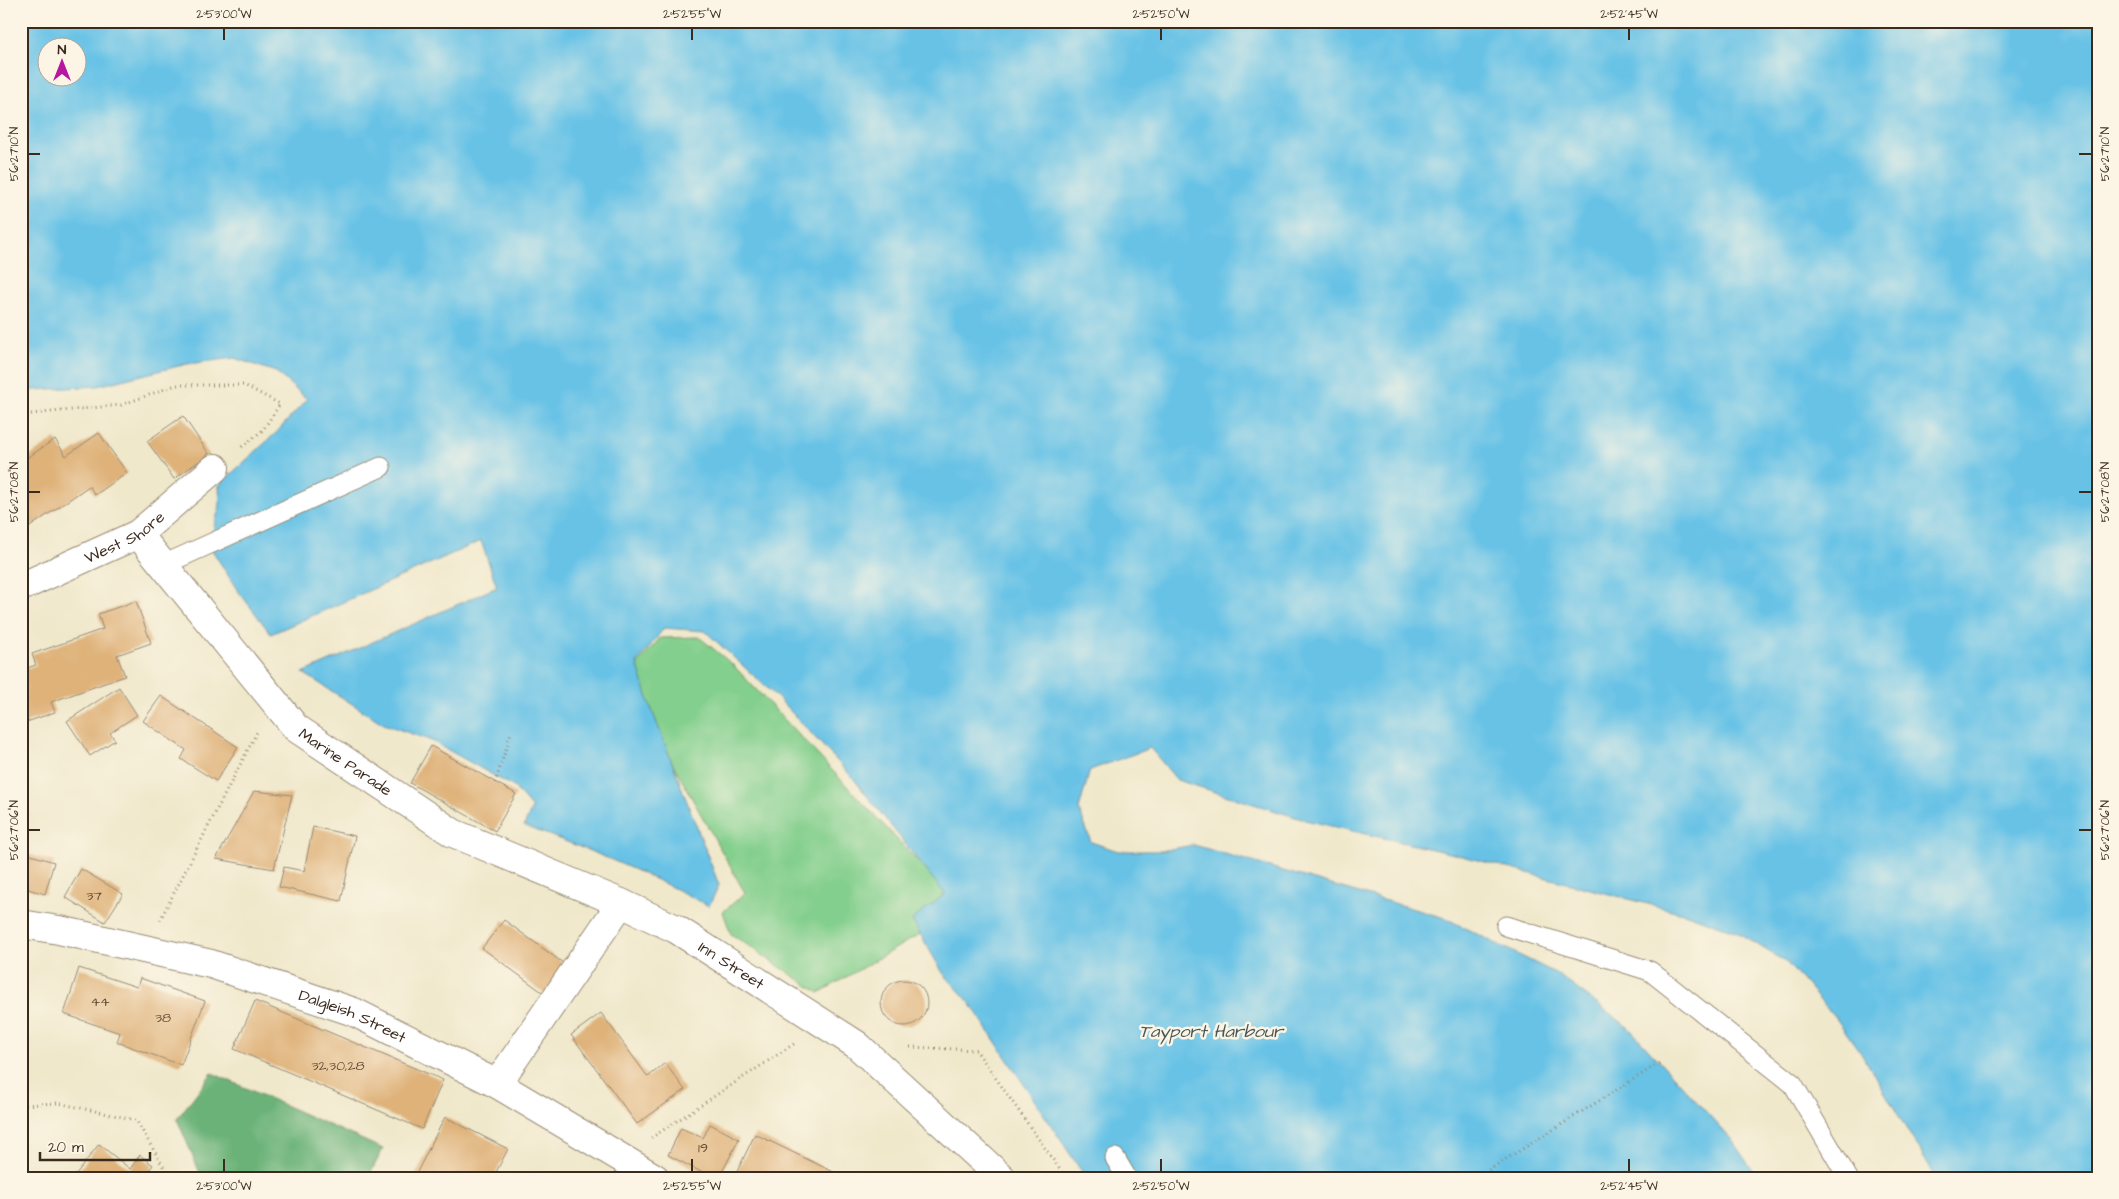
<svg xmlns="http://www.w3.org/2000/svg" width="2119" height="1199" font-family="'Architects Daughter',sans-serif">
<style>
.green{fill:#83cf8d;stroke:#5f7c56}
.forest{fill:#6ab278;stroke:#526e4b}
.water{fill:#68c2e6;stroke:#527682;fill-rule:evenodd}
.building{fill:#dfb27a}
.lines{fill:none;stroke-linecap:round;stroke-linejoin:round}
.service-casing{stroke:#968974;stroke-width:21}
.minor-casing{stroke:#968974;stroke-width:30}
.path{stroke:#968974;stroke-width:3;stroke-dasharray:1 4;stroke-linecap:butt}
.service{stroke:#fff;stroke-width:19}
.minor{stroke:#fff;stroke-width:28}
.ticks{fill:none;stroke:#3b2a1e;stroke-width:2}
.labels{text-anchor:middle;stroke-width:5;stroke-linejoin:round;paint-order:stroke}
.number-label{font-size:14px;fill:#644c35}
.street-label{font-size:16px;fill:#3b2a1e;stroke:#fcf5e5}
.water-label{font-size:18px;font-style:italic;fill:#48585a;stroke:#fcf5e5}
.neatline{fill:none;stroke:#3b2a1e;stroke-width:2}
.ticks-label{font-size:12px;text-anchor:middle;fill:#3b2a1e}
</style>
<rect width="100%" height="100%" fill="#fcf5e5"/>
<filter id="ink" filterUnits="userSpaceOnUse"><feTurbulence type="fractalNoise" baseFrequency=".02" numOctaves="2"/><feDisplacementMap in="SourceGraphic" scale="10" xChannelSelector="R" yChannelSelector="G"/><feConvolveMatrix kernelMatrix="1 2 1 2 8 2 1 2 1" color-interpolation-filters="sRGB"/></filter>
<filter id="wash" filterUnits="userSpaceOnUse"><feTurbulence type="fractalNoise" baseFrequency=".0096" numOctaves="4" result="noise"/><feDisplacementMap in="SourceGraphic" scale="20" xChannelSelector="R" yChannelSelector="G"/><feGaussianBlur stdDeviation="1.12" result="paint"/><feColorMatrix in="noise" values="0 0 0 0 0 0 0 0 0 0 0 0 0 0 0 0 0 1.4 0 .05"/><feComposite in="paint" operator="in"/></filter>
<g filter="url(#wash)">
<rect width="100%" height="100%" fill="#f0e8cb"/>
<path class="green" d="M 699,637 L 732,664 L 960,906 L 922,933 L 819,993 L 731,934 L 723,912 L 745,893 L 632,691 L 637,665 L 660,638 Z"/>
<path class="forest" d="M 212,1073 L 383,1149 L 368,1178 L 202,1178 L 177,1119 Z"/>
<path class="water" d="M 21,21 L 2098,21 L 2098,1178 L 1936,1178 L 1863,1056 L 1838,1021 L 1787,963 L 1737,932 L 1687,914 L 1458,855 L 1305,820 L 1177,780 L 1150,748 L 1090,770 L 1079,809 L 1091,842 L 1118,851 L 1159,851 L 1194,845 L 1445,918 L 1557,974 L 1629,1028 L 1731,1139 L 1758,1178 L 1086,1178 L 970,1003 L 943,973 L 912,920 L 945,894 L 853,778 L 778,698 L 705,631 L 664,628 L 637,663 L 650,705 L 719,885 L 709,906 C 649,874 588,849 524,826 L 532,808 L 514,787 L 432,741 L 384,724 L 303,673 L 497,587 L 481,541 L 271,634 L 236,588 L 209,545 L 220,505 L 219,485 L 277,432 L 307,399 L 276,372 L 234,358 L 187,364 L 97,386 L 21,391 ZM 48,48 L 78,48 L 78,78 L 48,78 Z"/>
<g id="blocks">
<g class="building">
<path d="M 183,416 L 209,454 L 174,479 L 147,441 Z"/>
<path d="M 99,433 L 127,473 L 95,495 L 89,486 L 21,533 L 21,462 L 55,439 L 66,456 Z"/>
<path d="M 136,601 L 151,643 L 117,655 L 125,676 L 51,702 L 55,712 L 21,724 L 21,670 L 36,665 L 32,654 L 103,629 L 98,614 Z"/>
<path d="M 119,687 L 137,715 L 110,733 L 115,740 L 90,756 L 67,721 Z"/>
<path d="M 161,696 L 238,747 L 216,781 L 181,759 L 186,750 L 143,721 Z"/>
<path d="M 431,746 L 516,794 L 495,831 L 410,783 Z"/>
<path d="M 254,791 L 292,795 L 274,869 L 216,859 Z"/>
<path d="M 313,827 L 355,836 L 341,901 L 279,887 L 284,867 L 304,871 Z"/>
<path d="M 21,852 L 54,862 L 45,894 L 21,887 Z"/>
<path d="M 81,869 L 123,894 L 105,922 L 65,897 Z"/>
<path d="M 504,920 L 570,968 L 549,997 L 482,948 Z"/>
<path d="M 79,968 L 137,987 L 140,978 L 205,1001 L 181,1065 L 117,1042 L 120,1033 L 64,1014 Z"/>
<circle cx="904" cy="1003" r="23"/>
<path d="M 255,1001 L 443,1080 L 422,1129 L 234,1049 Z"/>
<path d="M 601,1013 L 648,1077 L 665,1063 L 685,1090 L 637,1124 L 571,1035 Z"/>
<path d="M 445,1117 L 508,1149 L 493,1178 L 414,1178 Z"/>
<path d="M 710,1124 L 739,1139 L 719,1178 L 713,1178 L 668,1155 L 681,1128 L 703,1138 Z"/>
<path d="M 755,1134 L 846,1178 L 734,1178 Z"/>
<path d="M 99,1144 L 130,1169 L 140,1155 L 153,1165 L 143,1178 L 73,1178 Z"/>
</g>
</g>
</g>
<g filter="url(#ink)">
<use href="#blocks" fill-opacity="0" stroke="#968974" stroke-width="1"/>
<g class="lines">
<g class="service-casing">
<g id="service">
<path d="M 163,565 L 381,467"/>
<path d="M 1506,926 L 1650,971 L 1793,1084 L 1848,1178"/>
<path d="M 1115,1158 L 1127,1178"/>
</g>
</g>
<g class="minor-casing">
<g id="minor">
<path id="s1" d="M 138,534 L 296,728 L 453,833 L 621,903 L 676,929 L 857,1045 L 1002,1178"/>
<path id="s2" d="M 21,587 L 138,534 L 215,468"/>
<path id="s3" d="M 21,924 L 59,930 L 211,964 L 354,1012 L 497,1084 L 655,1178"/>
<path d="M 497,1084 L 621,903"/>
</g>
</g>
<g class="path">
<path d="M 21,415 L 121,405 L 176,385 L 244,385 L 280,404 L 263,430 L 239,449"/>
<path d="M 495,783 L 511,733"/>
<path d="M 160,920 L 257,732"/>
<path d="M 910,1047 L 976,1050 L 1066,1178"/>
<path d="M 21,1105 L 58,1103 L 136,1120 L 170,1178"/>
<path d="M 651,1138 L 794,1044"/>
<path d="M 1476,1178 L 1661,1062"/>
</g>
<use href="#service" class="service"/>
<use href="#minor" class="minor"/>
</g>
</g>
<path class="ticks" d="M 224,28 L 224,40M 692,28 L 692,40M 1161,28 L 1161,40M 1629,28 L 1629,40M 28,154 L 40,154M 2079,154 L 2092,154M 28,492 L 40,492M 2079,492 L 2092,492M 28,830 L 40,830M 2079,830 L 2092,830M 224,1159 L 224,1172M 692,1159 L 692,1172M 1161,1159 L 1161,1172M 1629,1159 L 1629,1172"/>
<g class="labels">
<g class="number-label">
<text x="94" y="900">37</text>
<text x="100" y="1006">44</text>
<text x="163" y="1022">38</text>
<text x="338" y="1070">32,30,28</text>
<text x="703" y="1152">19</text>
</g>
<g class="street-label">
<text dy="6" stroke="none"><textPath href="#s2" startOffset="115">West Shore</textPath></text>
<text dy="6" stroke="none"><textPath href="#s1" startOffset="310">Marine Parade</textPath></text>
<text dy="6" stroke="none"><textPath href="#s1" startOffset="748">Inn Street</textPath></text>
<text dy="6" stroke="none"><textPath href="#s3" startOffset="345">Dalgleish Street</textPath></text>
</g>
<g class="water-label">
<text x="1211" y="1037">Tayport Harbour</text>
</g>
</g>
<rect width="2119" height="1199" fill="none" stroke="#fcf5e5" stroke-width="55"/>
<g transform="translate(62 62)"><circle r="24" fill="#fcf5e5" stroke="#afa495"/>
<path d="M0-4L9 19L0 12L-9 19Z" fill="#b5179e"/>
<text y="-8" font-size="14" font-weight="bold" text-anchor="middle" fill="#3b2a1e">N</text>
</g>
<path d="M40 1152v8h110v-8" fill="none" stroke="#3b2a1e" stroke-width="2.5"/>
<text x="48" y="1152" font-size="15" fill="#3b2a1e" stroke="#fcf5e5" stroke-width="4" paint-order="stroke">20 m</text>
<rect x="28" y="28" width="2064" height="1144" class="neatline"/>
<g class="ticks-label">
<text x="224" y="18">2°53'00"W</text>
<text x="692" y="18">2°52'55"W</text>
<text x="1161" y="18">2°52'50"W</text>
<text x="1629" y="18">2°52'45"W</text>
<text transform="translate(14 154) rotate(-90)" y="4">56°27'10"N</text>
<text transform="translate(2105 154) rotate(-90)" y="4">56°27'10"N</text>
<text transform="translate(14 492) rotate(-90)" y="4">56°27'08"N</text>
<text transform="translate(2105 492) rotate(-90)" y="4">56°27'08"N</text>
<text transform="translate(14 830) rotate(-90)" y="4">56°27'06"N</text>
<text transform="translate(2105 830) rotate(-90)" y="4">56°27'06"N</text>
<text x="224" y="1190">2°53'00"W</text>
<text x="692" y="1190">2°52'55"W</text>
<text x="1161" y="1190">2°52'50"W</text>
<text x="1629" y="1190">2°52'45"W</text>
</g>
</svg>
